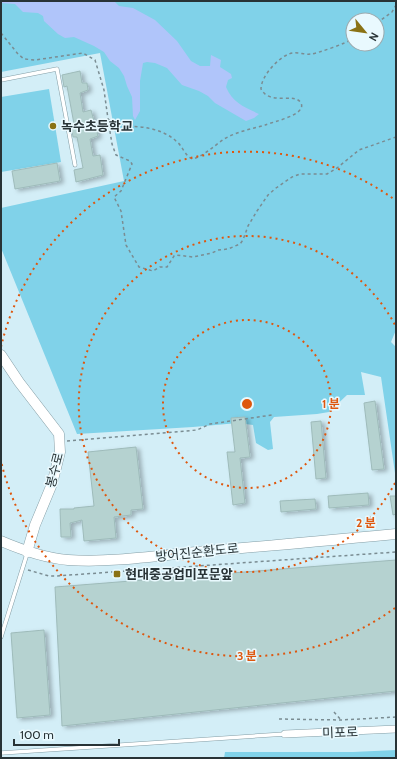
<svg xmlns="http://www.w3.org/2000/svg" width="397" height="759" font-family="Cabin,'Noto Sans KR',sans-serif">
<style>
.green{fill:#80d2e9;fill-rule:evenodd}
.water{fill:#b0c5fa}
.building{fill:#b5d2d0;stroke:#9ebbba;filter:url(#shadow)}
.lines{fill:none;stroke-linecap:round;stroke-linejoin:round}
.service-casing{stroke:#849ea6;stroke-width:4.5}
.minor-casing{stroke:#849ea6;stroke-width:8}
.secondary-casing{stroke:#849ea6;stroke-width:11}
.path{stroke:#7a8c92;stroke-width:1.5;stroke-dasharray:3 3;stroke-linecap:butt}
.service{stroke:#fff;stroke-width:3.5}
.minor{stroke:#fff;stroke-width:7}
.secondary{stroke:#fff;stroke-width:10}
.ring{fill:none;stroke:#de570e;stroke-width:2;stroke-dasharray:2 4}
.poi-dot{fill:#8a7215;stroke:#e9f9fe;stroke-width:1.5}
.labels{text-anchor:middle;stroke-width:3;stroke-linejoin:round;paint-order:stroke}
.poi-label{font-size:13px;font-weight:bold;fill:#283336;stroke:#e9f9fe;text-anchor:start}
.street-label{font-size:13px;fill:#283336;stroke:#e9f9fe}
.centre{fill:#de570e;stroke:#e9f9fe;stroke-width:2}
.ring-label{font-size:12px;text-anchor:middle;font-weight:bold;fill:#de570e;stroke:#e9f9fe;stroke-width:3;stroke-linejoin:round;paint-order:stroke}
</style>
<defs>
<filter id="shadow"><feDropShadow dx="3.5" dy="2" stdDeviation="2" flood-color="#0004"/></filter>
</defs>
<rect width="100%" height="100%" fill="#d3eef7"/>
<g class="green">
<path d="M 1,1 L 396,1 L 396,330 L 391,342 L 396,347 L 396,480 L 381,377 L 361,372 L 365,395 L 347,395 L 329,412 L 317,414 L 274,417 L 270,422 L 273,449 L 268,450 L 256,443 L 253,425 L 238,423 L 193,427 L 77,434 L 1,248 L 1,208 L 124,181 L 100,53 L 1,72 ZM 353,20 L 377,20 L 377,44 L 353,44 Z"/>
<path d="M 49,89 L 61,162 L 1,172 L 1,97 Z"/>
<path d="M 396,750 L 396,758 L 224,758 L 225,752 L 353,752 Z"/>
</g>
<path class="water" d="M 1,1 L 114,1 L 119,6 L 133,8 L 155,20 L 177,41 L 191,61 L 200,66 L 210,66 L 211,55 L 221,60 L 220,67 L 231,74 L 232,78 L 228,80 L 226,87 C 233,103 244,107 259,114 L 254,118 L 246,121 L 215,103 L 208,96 L 199,91 L 182,85 L 167,68 L 155,63 L 147,62 L 143,63 L 140,81 L 140,111 L 135,120 L 133,116 L 132,97 L 127,86 L 124,76 L 119,68 L 110,61 L 104,52 L 94,46 L 74,37 L 65,38 L 58,34 L 44,21 L 43,16 L 38,13 L 23,12 L 15,4 L 1,3 Z"/>
<g class="building">
<path d="M 80,71 L 82,83 L 87,83 L 88,90 L 80,93 L 83,112 L 91,110 L 98,136 L 90,139 L 93,156 L 100,155 L 103,175 L 76,182 L 74,170 L 83,168 L 77,137 L 73,137 L 71,125 L 74,124 L 67,86 L 64,87 L 62,75 Z"/>
<path d="M 57,163 L 60,181 L 15,189 L 12,171 Z"/>
<path d="M 375,401 L 384,469 L 372,470 L 364,403 Z"/>
<path d="M 245,417 L 250,457 L 240,458 L 245,503 L 233,505 L 227,452 L 235,452 L 231,418 Z"/>
<path d="M 321,421 L 326,478 L 316,479 L 311,422 Z"/>
<path d="M 136,447 L 143,509 L 131,510 L 131,515 L 114,517 L 116,538 L 84,541 L 82,520 L 70,523 L 71,537 L 61,537 L 60,509 L 74,509 L 74,508 L 94,506 L 88,452 Z"/>
<path d="M 368,493 L 369,505 L 329,508 L 328,496 Z"/>
<path d="M 390,496 L 396,496 L 396,514 L 393,515 Z"/>
<path d="M 315,499 L 316,509 L 281,512 L 280,501 Z"/>
<path d="M 396,560 L 396,691 L 62,726 L 55,587 Z"/>
<path d="M 44,630 L 50,715 L 17,718 L 11,633 Z"/>
</g>
<g class="lines">
<g class="service-casing">
<g id="service">
<path d="M 1,80 L 57,69 L 75,165"/>
<path d="M 1,637 L 27,554"/>
<path d="M 1,753 L 285,734"/>
</g>
</g>
<g class="minor-casing">
<path id="minor" d="M 285,734 L 396,729"/>
</g>
<g class="secondary-casing">
<g id="secondary">
<path d="M 1,355 L 19,382 L 59,434 L 60,452 L 52,484 L 35,525 L 27,552"/>
<path d="M 1,541 C 22,550 45,558 68,560 C 114,563 160,555 206,551 C 270,546 333,540 396,534"/>
</g>
</g>
<g class="path">
<path d="M 377,23 L 392,12 L 396,5"/>
<path d="M 1,33 L 18,54 L 24,59 L 35,60 L 83,53 L 95,60 L 104,90 L 108,119 L 119,127 C 138,125 162,128 176,141 C 183,146 185,157 193,159 C 205,155 214,146 224,139 C 236,132 251,129 265,125 C 272,122 307,115 301,103 C 295,92 270,106 261,89 C 261,76 278,58 289,54 C 296,51 304,55 311,54 C 319,53 346,43 353,39"/>
<path d="M 108,119 L 112,144 L 116,155 L 130,161 L 132,164 L 121,191 L 114,197 L 121,211 L 126,245 L 139,267 L 153,271 L 160,267 L 167,267 L 174,256 L 176,255 L 193,257 L 212,253 L 218,250 L 228,249 L 240,244 L 243,240 L 248,226 L 257,211 L 268,195 L 276,188 L 292,177 L 300,174 L 327,174 L 337,168 L 359,150 L 396,137"/>
<path d="M 67,441 L 197,430 L 210,424 L 272,415"/>
<path d="M 28,570 L 49,576 L 56,576 L 396,552"/>
<path d="M 334,712 L 341,720"/>
<path d="M 279,719 L 341,720 L 396,717"/>
</g>
<use href="#service" class="service"/>
<use href="#minor" class="minor"/>
<use href="#secondary" class="secondary"/>
</g>
<g class="ring">
<circle cx="247" cy="404" r="84"/>
<path d="M395 483A168 168 0 1 1 395 325"/>
<path d="M395 608A252 252 0 0 1 1 461M1 347A252 252 0 0 1 395 200"/>
</g>
<g class="poi-dot">
<circle cx="53" cy="126" r="4"/>
<rect x="113" y="570" width="8" height="8" rx="2"/>
</g>
<g class="labels">
<g class="poi-label">
<text x="61" y="131">녹수초등학교</text>
<text x="125" y="579">현대중공업미포문앞</text>
</g>
<g class="street-label">
<text transform="translate(54 470) rotate(-76)" y="5">봉수로</text>
<text transform="translate(197 552) rotate(-6)" y="5">방어진순환도로</text>
<text transform="translate(340 732) rotate(-2)" y="5">미포로</text>
</g>
</g>
<circle cx="247" cy="404" r="6" class="centre"/>
<g class="ring-label">
<text x="331" y="408">1 분</text>
<text x="366" y="527">2 분</text>
<text x="247" y="660">3 분</text>
</g>
<rect width="397" height="759" fill="none" stroke="#283336" stroke-width="4"/>
<g transform="translate(365 32) rotate(119)"><circle r="19" fill="#e9f9fe" stroke="#9caaae"/>
<path d="M0-3L7 15L0 10L-7 15Z" fill="#8a7215"/>
<text y="-6" font-size="11" font-weight="bold" text-anchor="middle" fill="#283336">N</text>
</g>
<path d="M14 739v6h105v-6" fill="none" stroke="#283336" stroke-width="2"/>
<text x="20" y="739" font-size="12" fill="#283336" stroke="#e9f9fe" stroke-width="3" paint-order="stroke">100 m</text>
</svg>
